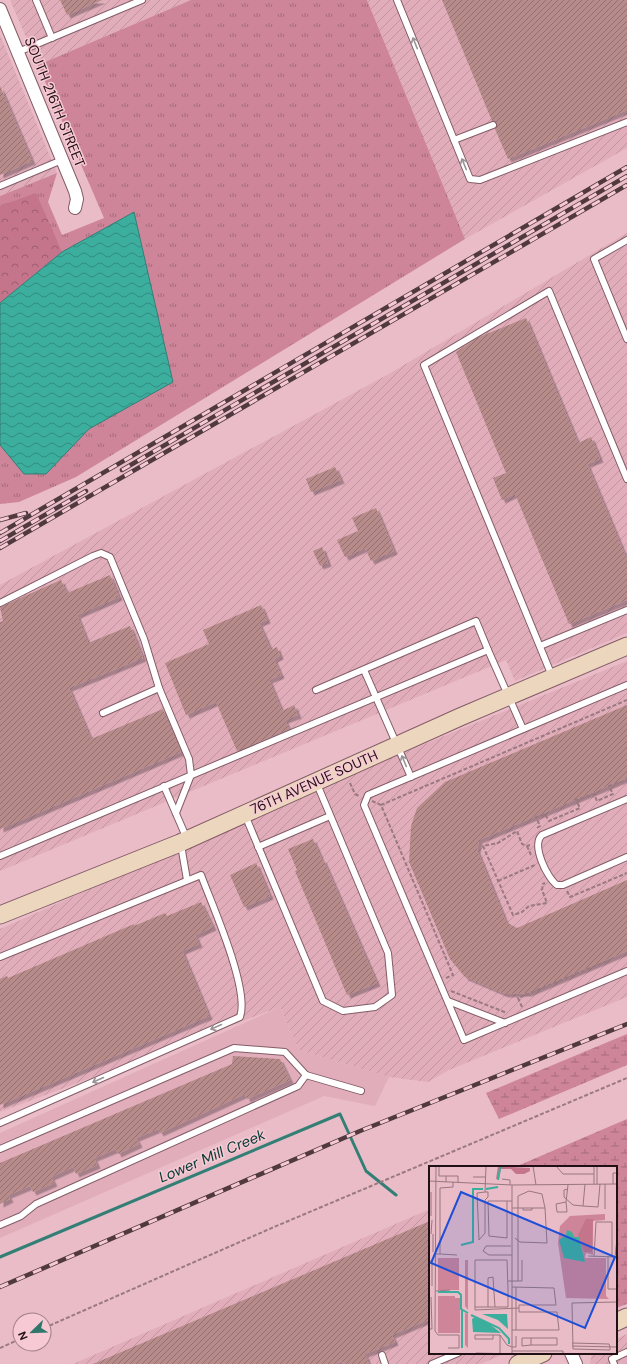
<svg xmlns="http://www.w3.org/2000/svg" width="627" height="1364" font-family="'DM Sans',sans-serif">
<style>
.built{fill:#e1adbb}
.industrial{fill:url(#industrial-furrows)}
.grass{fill:url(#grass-tufts)}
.forest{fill:url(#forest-crowns)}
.wetland{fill:url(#wetland-marsh)}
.water{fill:url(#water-waves);stroke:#347f75}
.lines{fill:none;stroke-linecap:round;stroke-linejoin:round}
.stream{stroke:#347f75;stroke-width:3}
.building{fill:url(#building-hatch);filter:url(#shadow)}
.lane-casing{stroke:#835c66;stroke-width:8}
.street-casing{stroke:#835c66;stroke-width:14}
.secondary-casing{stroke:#835c66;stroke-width:19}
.path{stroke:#9a7981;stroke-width:2;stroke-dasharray:4 2;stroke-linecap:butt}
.lane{stroke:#fff;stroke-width:6}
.street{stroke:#fff;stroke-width:12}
.secondary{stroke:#edd6be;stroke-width:17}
.rail-casing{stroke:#50393f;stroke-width:4.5}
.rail{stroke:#f7c9d4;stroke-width:3;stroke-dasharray:9;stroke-linecap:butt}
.oneway{stroke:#9b9396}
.labels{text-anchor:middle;stroke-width:3;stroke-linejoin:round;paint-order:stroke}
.street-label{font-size:14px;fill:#201015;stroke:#f7c9d4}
.water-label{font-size:15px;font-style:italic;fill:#053a33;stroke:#f7c9d4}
.inset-river{fill:none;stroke:#3cae9e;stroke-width:2}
.inset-road{fill:none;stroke:#997780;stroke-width:1}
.view{fill:#1d4ed8;fill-opacity:0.15;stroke:#1d4ed8;stroke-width:2}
.inset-edge{fill:none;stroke:#201015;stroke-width:2}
</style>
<defs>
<pattern id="industrial-furrows" width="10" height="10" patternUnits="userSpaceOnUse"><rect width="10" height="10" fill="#e1adbb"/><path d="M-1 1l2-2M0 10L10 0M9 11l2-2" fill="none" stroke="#c194a0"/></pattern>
<pattern id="grass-tufts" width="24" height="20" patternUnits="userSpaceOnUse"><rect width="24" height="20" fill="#ce8599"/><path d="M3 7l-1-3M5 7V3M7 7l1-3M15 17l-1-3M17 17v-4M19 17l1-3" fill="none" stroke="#a76b7c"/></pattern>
<pattern id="forest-crowns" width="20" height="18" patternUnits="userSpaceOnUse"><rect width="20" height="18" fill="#c4748b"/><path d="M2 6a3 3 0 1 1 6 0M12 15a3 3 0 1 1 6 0" fill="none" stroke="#9f5e70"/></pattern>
<pattern id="wetland-marsh" width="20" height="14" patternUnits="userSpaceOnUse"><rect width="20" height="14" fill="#ce8599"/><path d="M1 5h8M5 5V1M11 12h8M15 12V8" fill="none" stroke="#a76b7c"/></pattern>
<pattern id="water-waves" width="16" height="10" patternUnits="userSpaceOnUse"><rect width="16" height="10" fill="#3cae9e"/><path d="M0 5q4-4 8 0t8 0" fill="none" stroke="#328c80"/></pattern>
<pattern id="building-hatch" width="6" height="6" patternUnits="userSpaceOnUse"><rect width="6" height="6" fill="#b78b89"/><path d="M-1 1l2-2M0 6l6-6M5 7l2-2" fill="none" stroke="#94706f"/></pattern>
<filter id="shadow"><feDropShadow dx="3.5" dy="3.5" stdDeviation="0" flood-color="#0004"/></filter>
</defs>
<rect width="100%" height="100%" fill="#e9bcc7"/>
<path class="built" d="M 280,1007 L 299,1050 L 389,1077 L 375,1106 L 324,1096 L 0,1238 L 0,1133 Z"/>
<g class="industrial">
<path d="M 10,0 L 191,0 L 38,65 Z"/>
<path d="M 367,0 L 627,0 L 627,148 L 465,239 Z"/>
<path d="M 0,35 L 57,173 L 0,196 Z"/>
<path d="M 627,233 L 627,633 L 515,681 L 506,660 L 0,871 L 0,585 L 387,375 Z"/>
<path d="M 627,661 L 627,997 L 449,1070 L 428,1082 L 389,1077 L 299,1050 L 280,1007 L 0,1112 L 0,929 L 332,782 Z"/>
<path d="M 430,1209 L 430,1353 L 506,1353 L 481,1364 L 73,1364 Z"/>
<path d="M 627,1334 L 627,1364 L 590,1364 L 592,1353 L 616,1353 L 616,1339 Z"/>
</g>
<path class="grass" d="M 191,0 L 367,0 L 465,239 L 76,477 L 19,502 L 0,504 L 0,196 L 57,173 L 48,202 L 62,235 L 104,218 L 38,65 Z"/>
<path class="forest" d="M 36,193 L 62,252 L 0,303 L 0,206 Z"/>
<g class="wetland">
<path d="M 627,1034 L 627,1065 L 499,1119 L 486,1093 Z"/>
<path d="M 627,1119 L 627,1304 L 616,1308 L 616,1167 L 515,1167 Z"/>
</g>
<path class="water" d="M 134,212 L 173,382 L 89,429 L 46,474 L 24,474 L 0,445 L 0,303 L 62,252 Z"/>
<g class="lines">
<path class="stream" d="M 0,1257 L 340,1114 L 366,1171 L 396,1195"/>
</g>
<g class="building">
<path d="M 60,0 L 102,0 L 67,15 Z"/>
<path d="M 442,0 L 627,0 L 627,110 L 508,159 L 495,129 L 497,123 L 492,121 Z"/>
<path d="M 0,86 L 32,161 L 0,175 Z"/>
<path d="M 526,318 L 578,443 L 591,437 L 600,459 L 587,464 L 627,560 L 627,600 L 569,624 L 515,494 L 502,500 L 493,478 L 506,473 L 456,352 L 479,337 Z"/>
<path d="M 335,467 L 341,480 L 311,492 L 306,479 Z"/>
<path d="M 376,508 L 394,551 L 371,561 L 365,548 L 345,557 L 337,540 L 358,531 L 352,518 Z"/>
<path d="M 322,547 L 328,563 L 320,566 L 313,551 Z"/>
<path d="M 110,575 L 119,597 L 77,615 L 88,643 L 130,626 L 143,658 L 69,688 L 91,739 L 163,709 L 181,752 L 0,829 L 0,622 L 3,621 L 0,607 L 61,580 L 67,593 Z"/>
<path d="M 261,605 L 267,620 L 259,623 L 271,650 L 277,647 L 280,656 L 274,659 L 281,675 L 269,680 L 282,711 L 294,705 L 298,715 L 285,720 L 289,729 L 237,751 L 216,702 L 186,715 L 165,663 L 209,644 L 203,630 Z"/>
<path d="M 627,705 L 627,778 L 479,840 L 477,850 L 506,922 L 517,928 L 627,880 L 627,951 L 528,993 L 505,994 L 465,977 L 450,959 L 409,862 L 411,826 L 417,808 L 445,782 Z"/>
<path d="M 313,839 L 322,860 L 323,859 L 377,983 L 347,995 L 295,871 L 297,870 L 288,849 Z"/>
<path d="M 256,863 L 270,896 L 244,907 L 230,875 Z"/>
<path d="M 201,902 L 213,927 L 195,935 L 199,944 L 182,951 L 209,1016 L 0,1105 L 0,979 L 7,976 L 8,978 L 134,924 L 134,926 L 165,913 L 167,916 Z"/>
<path d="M 233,1056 L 280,1059 L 290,1080 L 247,1099 L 245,1094 L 160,1133 L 158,1129 L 136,1138 L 139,1144 L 118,1154 L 116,1149 L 94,1158 L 97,1165 L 76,1174 L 73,1167 L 51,1177 L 54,1183 L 33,1192 L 30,1186 L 8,1195 L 10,1199 L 0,1204 L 0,1163 L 232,1064 Z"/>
<path d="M 430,1221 L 430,1319 L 392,1335 L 395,1342 L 365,1354 L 369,1364 L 343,1364 L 342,1361 L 335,1364 L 93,1364 Z"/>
</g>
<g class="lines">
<g class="lane-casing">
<g id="lane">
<path d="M 36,0 L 52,38"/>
<path d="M 397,0 L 470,179 L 480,180 L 627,122"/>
<path d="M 18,52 L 142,0"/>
<path d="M 454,140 L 493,125"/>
<path d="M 0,186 L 62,160"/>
<path d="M 627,240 L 594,259 L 627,339"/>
<path d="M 0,603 L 93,556 L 101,553 L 110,557 L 144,639 L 159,688 L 189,759 L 191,775 L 176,813"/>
<path d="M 540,646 L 627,610"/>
<path d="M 364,670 L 411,777"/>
<path d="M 552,676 L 424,365 L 549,291 L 627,479"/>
<path d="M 627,685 L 368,795 L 364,805 L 464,1040 L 627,971"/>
<path d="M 316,690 L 476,621 L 488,650"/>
<path d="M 103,713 L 159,688"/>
<path d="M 164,786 L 187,839"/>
<path d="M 627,799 L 542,835 C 531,845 547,878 557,885 L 563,885 L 627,857"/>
<path d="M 245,815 L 323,1001 L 343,1011 L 375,1007 L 392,995 L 388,953 L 317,784"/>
<path d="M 181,845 L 187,880"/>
<path d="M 258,847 L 330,816"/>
<path d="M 0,856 L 488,650 L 523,729"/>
<path d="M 0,957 L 201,875 C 212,905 250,989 240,1017 L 0,1123"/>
<path d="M 448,1001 L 505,1023"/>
<path d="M 306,1075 L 361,1091"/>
<path d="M 0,1149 L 234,1048 L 285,1052 L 306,1075 L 298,1086 L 36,1204 L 21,1216 L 0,1225"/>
<path d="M 382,1355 L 385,1364"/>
<path d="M 432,1364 L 458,1353"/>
<path d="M 614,1364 L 612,1359 L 627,1352"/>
</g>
</g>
<g class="street-casing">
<g id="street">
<path d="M 0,9 L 75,191 L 77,199 L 75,208"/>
<path d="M 571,1353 L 576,1364"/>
</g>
</g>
<g class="secondary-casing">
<g id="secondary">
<path d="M 0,915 L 180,843 L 460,717 L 627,646"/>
<path d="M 616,1322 L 627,1317"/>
<path d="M 518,1364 L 543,1353"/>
</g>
</g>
<g class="path">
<path d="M 350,783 L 355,794 L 359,796"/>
<path d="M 372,801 L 381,805"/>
<path d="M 537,828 L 540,826 L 536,817 L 545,814 L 549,821 L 580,808 L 576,800 L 594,794 L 597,801 L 613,794 L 609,786 L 627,780"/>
<path d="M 530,845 L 527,846 L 522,844 L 517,831 L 498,843 L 483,846 L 513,915 L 522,912 L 529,906 L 547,903 L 542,890 L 543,884 L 545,883"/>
<path d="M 527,846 L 531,855"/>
<path d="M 498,881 L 535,865"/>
<path d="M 567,891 L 570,897 L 627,873"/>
<path d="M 446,978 L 453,975 L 381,805 L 627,700"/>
<path d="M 451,991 L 507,1013"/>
<path d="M 522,1007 L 518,998 L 607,961"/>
<path d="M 44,1328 L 274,1227 L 627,1078"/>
<path d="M 0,1348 L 20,1339"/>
</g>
<use href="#lane" class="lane"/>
<use href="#street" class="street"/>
<use href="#secondary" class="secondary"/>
<g class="rail-casing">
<g id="rail">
<path d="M 122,470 L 627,176"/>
<path d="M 0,520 L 26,513"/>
<path d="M 0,533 L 627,167"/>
<path d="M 0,541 L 86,491"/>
<path d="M 0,548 L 627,185"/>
<path d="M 0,1287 L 360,1131 L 627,1024"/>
</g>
</g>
<use href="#rail" class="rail"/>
</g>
<defs><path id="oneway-shaft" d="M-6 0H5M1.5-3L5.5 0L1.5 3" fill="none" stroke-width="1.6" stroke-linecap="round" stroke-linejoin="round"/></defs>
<g class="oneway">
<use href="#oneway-shaft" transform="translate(415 43) rotate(-112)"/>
<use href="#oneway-shaft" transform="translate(464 164) rotate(-112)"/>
<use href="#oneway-shaft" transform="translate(404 761) rotate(-113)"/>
<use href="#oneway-shaft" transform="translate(216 1027) rotate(156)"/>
<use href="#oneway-shaft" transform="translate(98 1080) rotate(156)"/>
</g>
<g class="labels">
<g class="street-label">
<text transform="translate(55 102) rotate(68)" y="5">SOUTH 216TH STREET</text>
<text transform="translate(314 782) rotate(-24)" y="5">76TH AVENUE SOUTH</text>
</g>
<g class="water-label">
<text transform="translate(212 1156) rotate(-23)" y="5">Lower Mill Creek</text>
</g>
</g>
<g transform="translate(429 1166)">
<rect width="188" height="188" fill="#e9bcc7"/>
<path d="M 176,48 L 176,54 L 164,55 L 164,89 L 157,87 L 156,92 L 177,92 L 177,130 L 180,133 L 137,132 L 129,77 L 131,60 L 141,50 Z" fill="#ce8599"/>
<path d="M 69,0 L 101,2 L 101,5 L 95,8 L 87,8 L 82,3 L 72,3 L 70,13 L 67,13 ZM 157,53 L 164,53 L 163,86 L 155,86 L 149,69 Z" fill="#c4748b"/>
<path d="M 9,92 L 30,92 L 30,124 L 9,124 ZM 36,94 L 39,94 L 39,144 L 36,140 ZM 9,130 L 26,130 L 26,132 L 31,132 L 31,167 L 9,167 ZM 36,147 L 39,148 L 39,182 L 36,179 Z" fill="#ce8599"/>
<path d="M 138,64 L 143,66 L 145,71 L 150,71 L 156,96 L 135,92 L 130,74 L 137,69 ZM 53,148 L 78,148 L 79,163 L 69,154 ZM 46,151 L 58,156 L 72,167 L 44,166 L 43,153 Z" fill="#3cae9e"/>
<path class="inset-river" d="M 69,14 L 71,2 L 74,0M 57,23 L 69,21M 32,79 L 44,76 L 44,23 L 54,23M 9,126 L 29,126 L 32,129 L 32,143 L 39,147M 33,143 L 33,182M 42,149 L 70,162 L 80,173 L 80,178"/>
<path class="inset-road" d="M 10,0 L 10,10 L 17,10M 104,0 L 107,19M 127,0 L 134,8 L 165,8M 165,0 L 165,18M 44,11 L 57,11M 73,13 L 81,14 L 81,19M 0,15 L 83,19 L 188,18M 17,16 L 17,10 L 29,10 L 29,17M 168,18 L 168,0M 176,18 L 176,43M 184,18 L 184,7 L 188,7M 83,19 L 83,188M 139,23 L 135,24 L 135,31 L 144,39 L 154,40 L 156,18M 2,26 L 2,50M 56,26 L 59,26 L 59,31 L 56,34 L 56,67 L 50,74 L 48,27 L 56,26 L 57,0M 78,35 L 78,72 L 60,70 L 59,35 L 83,35M 137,36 L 138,46 L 128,46 L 127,38 L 137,36 L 139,19M 154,40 L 169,41 L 171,18M 94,42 L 94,44 L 103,44 L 103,42M 2,68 L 3,54M 4,68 L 4,86M 86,72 L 91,76 L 118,77 L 116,42M 82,80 L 57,80 L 54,85 L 60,89 L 83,89M 7,88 L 11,88 L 11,22 L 24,21 L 24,16M 11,88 L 28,89M 159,90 L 188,91M 165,91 L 167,56 L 183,56 L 183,91M 179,91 L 179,123 L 188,123M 186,91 L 188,73M 0,95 L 3,95 L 3,120M 79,115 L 89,115 L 89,30 L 100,25 L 113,28 L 116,42 L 83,42M 89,115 L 93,115 L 93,94M 7,125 L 21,124M 46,141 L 46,94 L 78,94 L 79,123 L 79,141 L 46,141 L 46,144 L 90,142 L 90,139 L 127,139 L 125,122 L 83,121M 59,141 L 59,112 L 64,111 L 66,141M 0,163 L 3,163 L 2,131M 83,164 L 130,164 L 128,146 L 90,146 L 90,142M 87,164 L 87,121M 6,165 L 7,0M 6,165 L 9,169 L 30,169 L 30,182 L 19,182M 64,169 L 64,173 L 46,173 L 46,169 L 71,169 L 71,188M 71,169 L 78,179 L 83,181M 93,172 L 128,172 L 128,179 L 102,179 L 102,172M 93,172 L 93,180 L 102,179M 143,177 L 180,178 L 181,181M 143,180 L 188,181M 83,181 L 87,181 L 87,170M 181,181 L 181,184 L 144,183 L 143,137 L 188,136M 83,185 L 134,185 L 134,188M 47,187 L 83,188"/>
<path class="view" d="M 32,26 L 186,91 L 156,162 L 2,97 Z"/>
<rect width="188" height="188" class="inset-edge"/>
</g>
<g transform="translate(32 1332) rotate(247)"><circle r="19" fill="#f7c9d4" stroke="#a17f88"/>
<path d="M0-3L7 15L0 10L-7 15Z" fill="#30766b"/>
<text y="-6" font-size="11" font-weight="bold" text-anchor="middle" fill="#201015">N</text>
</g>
</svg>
